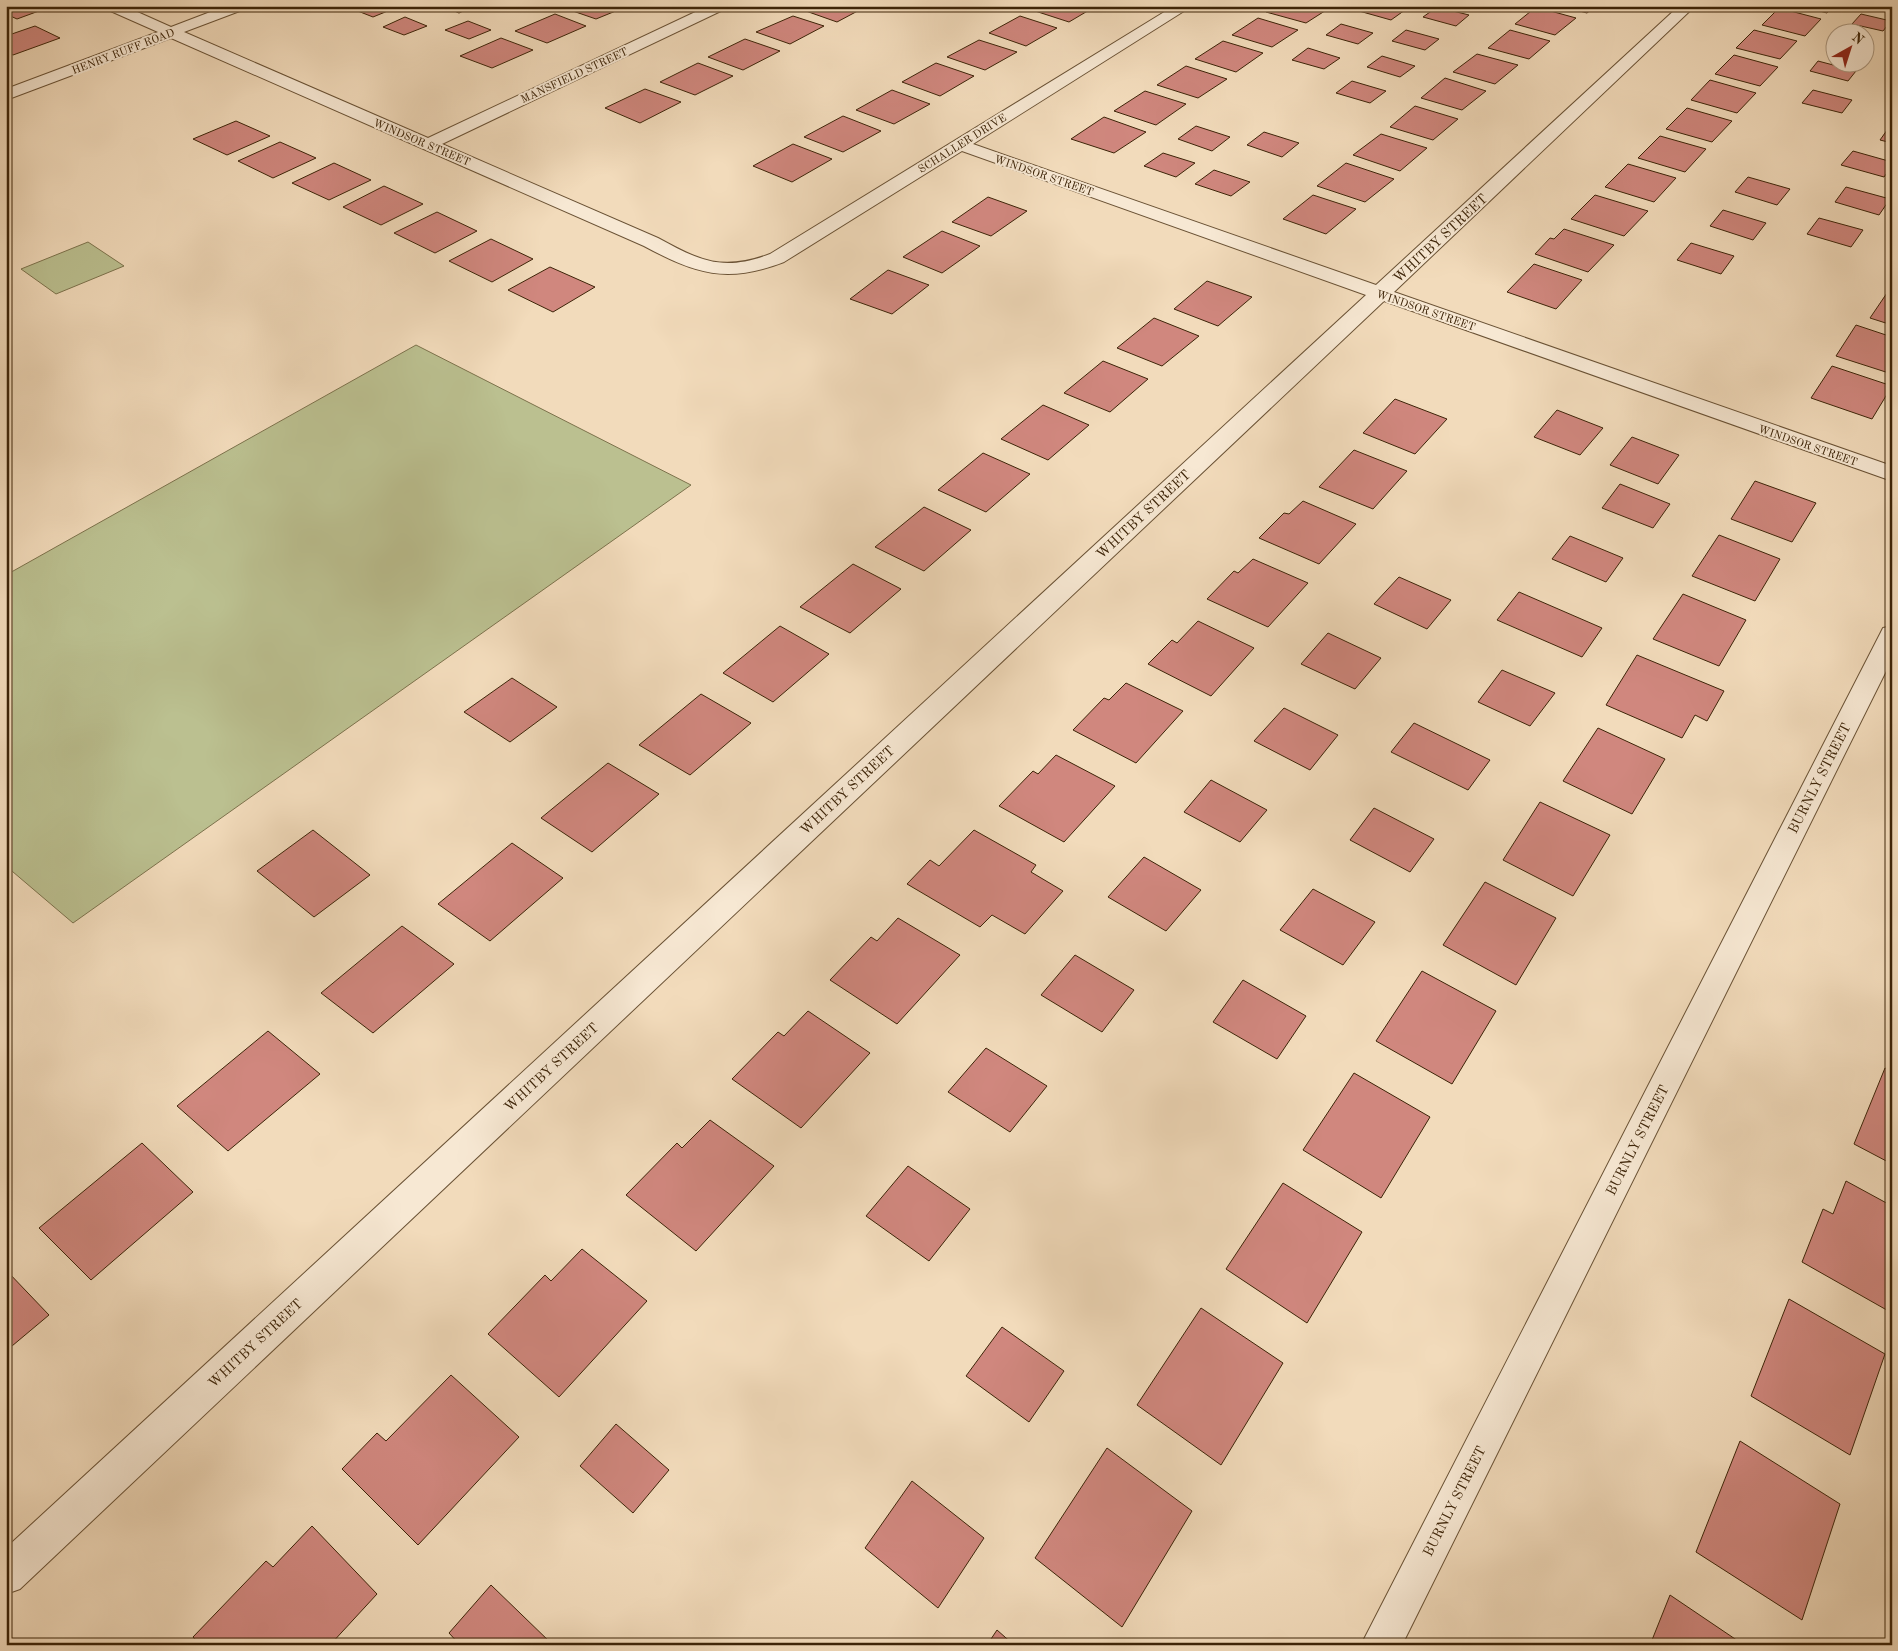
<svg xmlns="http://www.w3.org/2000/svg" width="1898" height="1651" font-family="'Old Standard TT',serif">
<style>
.green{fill:#bbc090;stroke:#7c724c}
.building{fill:#d0877e;stroke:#3d2408}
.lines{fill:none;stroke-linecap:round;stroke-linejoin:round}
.minor-casing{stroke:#6a5235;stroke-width:2}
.minor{fill:#f7e8d3;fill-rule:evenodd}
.labels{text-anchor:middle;stroke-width:4;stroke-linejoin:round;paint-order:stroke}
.far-street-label{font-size:11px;fill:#3d2408;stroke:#f7e8d3}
.street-label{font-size:14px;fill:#3d2408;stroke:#f7e8d3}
</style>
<rect width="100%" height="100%" fill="#f2dbbb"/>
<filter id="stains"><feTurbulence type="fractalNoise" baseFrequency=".004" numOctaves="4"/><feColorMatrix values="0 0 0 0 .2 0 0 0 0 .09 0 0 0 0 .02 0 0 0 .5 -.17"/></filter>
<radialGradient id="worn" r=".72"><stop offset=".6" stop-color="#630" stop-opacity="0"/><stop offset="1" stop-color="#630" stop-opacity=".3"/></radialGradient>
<g class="green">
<path d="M 88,242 L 124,266 L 56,294 L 21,269 Z"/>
<path d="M 416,345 L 691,485 L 73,923 L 6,866 L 6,575 Z"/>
</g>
<g class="building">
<path d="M 44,6 L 47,8 L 17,19 L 6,14 L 6,7 L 8,6 Z"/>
<path d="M 345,6 L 400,6 L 373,17 Z"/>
<path d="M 442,6 L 474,6 L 459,13 Z"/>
<path d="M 574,6 L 628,6 L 596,19 L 567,9 Z"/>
<path d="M 810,6 L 867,6 L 837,22 L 803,10 Z"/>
<path d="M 1039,6 L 1096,6 L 1069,22 L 1032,10 Z"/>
<path d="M 1274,6 L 1329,6 L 1331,7 L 1306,23 L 1266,12 Z"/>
<path d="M 1366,6 L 1393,6 L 1405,10 L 1391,20 L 1359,11 Z"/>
<path d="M 1561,6 L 1596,6 L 1587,13 Z"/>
<path d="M 1801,6 L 1833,6 L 1827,13 Z"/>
<path d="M 1437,7 L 1469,15 L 1456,26 L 1423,17 Z"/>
<path d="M 1536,7 L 1576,18 L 1555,35 L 1515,24 Z"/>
<path d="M 1779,8 L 1821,19 L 1805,36 L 1762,25 Z"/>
<path d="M 555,14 L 586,26 L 547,43 L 515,31 Z"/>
<path d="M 1861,14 L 1891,21 L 1883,31 L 1852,24 Z"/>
<path d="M 793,16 L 824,26 L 790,44 L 756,32 Z"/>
<path d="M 1020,16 L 1057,28 L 1026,46 L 989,33 Z"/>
<path d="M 405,17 L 427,26 L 404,35 L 383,27 Z"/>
<path d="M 1258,18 L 1298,30 L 1272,47 L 1232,35 Z"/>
<path d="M 468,21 L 491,30 L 469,39 L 445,30 Z"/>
<path d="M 1341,24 L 1373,33 L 1358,44 L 1326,35 Z"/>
<path d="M 35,26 L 60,38 L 13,55 L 6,52 L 6,36 Z"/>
<path d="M 1406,30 L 1439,39 L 1425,50 L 1392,41 Z"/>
<path d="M 1510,30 L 1550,41 L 1529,59 L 1488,48 Z"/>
<path d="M 1754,30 L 1797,41 L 1780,59 L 1736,48 Z"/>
<path d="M 501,38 L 533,50 L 492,68 L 460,56 Z"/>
<path d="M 745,39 L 780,51 L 743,70 L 708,57 Z"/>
<path d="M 979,40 L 1017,52 L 985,70 L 947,57 Z"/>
<path d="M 1223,41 L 1263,53 L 1236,72 L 1195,59 Z"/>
<path d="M 1308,48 L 1340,58 L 1324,69 L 1292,60 Z"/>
<path d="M 1477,54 L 1518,65 L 1495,84 L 1453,72 Z"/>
<path d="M 1734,55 L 1778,67 L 1760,86 L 1715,74 Z"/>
<path d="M 1382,56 L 1415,66 L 1400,77 L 1367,67 Z"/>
<path d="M 1818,61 L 1856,71 L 1848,81 L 1810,71 Z"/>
<path d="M 698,63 L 733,76 L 695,95 L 660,82 Z"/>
<path d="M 936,63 L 974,76 L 940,96 L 902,82 Z"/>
<path d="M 1186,66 L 1227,79 L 1198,98 L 1157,85 Z"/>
<path d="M 1445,78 L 1486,91 L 1462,110 L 1421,98 Z"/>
<path d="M 1710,80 L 1756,93 L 1737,113 L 1691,100 Z"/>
<path d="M 1352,81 L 1386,91 L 1370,103 L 1336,93 Z"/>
<path d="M 645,89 L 681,102 L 640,123 L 605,108 Z"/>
<path d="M 892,90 L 930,104 L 894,124 L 856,110 Z"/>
<path d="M 1813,90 L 1852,100 L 1842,113 L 1802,103 Z"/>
<path d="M 1145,91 L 1186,104 L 1156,125 L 1114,111 Z"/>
<path d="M 1415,106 L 1458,119 L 1433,140 L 1390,127 Z"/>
<path d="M 1687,108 L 1732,121 L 1712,142 L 1666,129 Z"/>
<path d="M 843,116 L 881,131 L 843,152 L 804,137 Z"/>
<path d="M 1104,117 L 1146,132 L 1114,153 L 1071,139 Z"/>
<path d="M 236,121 L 270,136 L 227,155 L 193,139 Z"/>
<path d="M 1196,126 L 1230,137 L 1212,151 L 1178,139 Z"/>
<path d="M 1890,126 L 1892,126 L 1892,143 L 1880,140 Z"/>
<path d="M 1264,132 L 1299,143 L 1282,157 L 1247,145 Z"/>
<path d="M 1381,134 L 1427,148 L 1400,171 L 1353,155 Z"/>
<path d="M 1660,136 L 1706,149 L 1685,172 L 1638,158 Z"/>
<path d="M 280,142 L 316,158 L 273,178 L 238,161 Z"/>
<path d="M 793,144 L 832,159 L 792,182 L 753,166 Z"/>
<path d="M 1853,151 L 1892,162 L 1892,166 L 1884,177 L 1841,165 Z"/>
<path d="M 1163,153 L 1195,163 L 1176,177 L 1144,166 Z"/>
<path d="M 334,163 L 371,180 L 329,200 L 292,183 Z"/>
<path d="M 1346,163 L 1394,179 L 1365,202 L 1317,186 Z"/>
<path d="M 1628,164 L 1676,178 L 1654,202 L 1605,187 Z"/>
<path d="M 1214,170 L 1250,182 L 1231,196 L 1195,184 Z"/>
<path d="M 1748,177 L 1790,189 L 1777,205 L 1735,192 Z"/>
<path d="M 384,186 L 423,204 L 381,225 L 343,207 Z"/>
<path d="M 1846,187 L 1890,199 L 1879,215 L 1835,202 Z"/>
<path d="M 1313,195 L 1356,209 L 1326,234 L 1283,219 Z"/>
<path d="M 1595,195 L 1648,211 L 1624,236 L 1571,219 Z"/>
<path d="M 988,197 L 1027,211 L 991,236 L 952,222 Z"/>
<path d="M 1723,210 L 1766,223 L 1753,240 L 1710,226 Z"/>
<path d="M 437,212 L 477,231 L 435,253 L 394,233 Z"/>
<path d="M 1819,218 L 1863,230 L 1851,247 L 1807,234 Z"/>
<path d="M 1564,229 L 1614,245 L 1588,272 L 1535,254 L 1550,238 L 1554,239 Z"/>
<path d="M 942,231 L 980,246 L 942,273 L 903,257 Z"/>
<path d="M 491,239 L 533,259 L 492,282 L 449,261 Z"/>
<path d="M 1691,243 L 1734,256 L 1721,274 L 1677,260 Z"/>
<path d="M 1534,264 L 1582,280 L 1556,309 L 1507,292 Z"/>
<path d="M 550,267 L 595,287 L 553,312 L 508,290 Z"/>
<path d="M 888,270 L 929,285 L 892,314 L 850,299 Z"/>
<path d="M 1207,281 L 1252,297 L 1218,326 L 1174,309 Z"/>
<path d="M 1889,290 L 1892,290 L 1892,325 L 1870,318 Z"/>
<path d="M 1154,318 L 1199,336 L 1162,366 L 1117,348 Z"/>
<path d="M 1856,325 L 1892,337 L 1892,374 L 1836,356 Z"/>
<path d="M 1103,361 L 1148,379 L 1110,412 L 1064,393 Z"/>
<path d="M 1832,366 L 1892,386 L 1872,419 L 1811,398 Z"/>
<path d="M 1395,399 L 1447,419 L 1415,454 L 1363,433 Z"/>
<path d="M 1043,405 L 1089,425 L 1048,460 L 1001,439 Z"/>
<path d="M 1557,410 L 1603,428 L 1580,455 L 1534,437 Z"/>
<path d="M 1632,437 L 1679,455 L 1658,484 L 1610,465 Z"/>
<path d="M 1354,450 L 1407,471 L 1373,509 L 1319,487 Z"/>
<path d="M 983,453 L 1030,474 L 986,512 L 938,490 Z"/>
<path d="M 1755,481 L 1816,503 L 1792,542 L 1731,519 Z"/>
<path d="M 1620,484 L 1670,504 L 1653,528 L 1602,508 Z"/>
<path d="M 1303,501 L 1356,524 L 1319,564 L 1259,538 L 1284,513 L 1289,514 Z"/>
<path d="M 924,507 L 971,530 L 924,571 L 875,547 Z"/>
<path d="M 1719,535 L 1780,559 L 1755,601 L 1692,576 Z"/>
<path d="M 1570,536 L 1623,558 L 1606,582 L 1552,559 Z"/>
<path d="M 1253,559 L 1308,583 L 1268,627 L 1207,599 L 1234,571 L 1238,573 Z"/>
<path d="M 853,564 L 901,589 L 850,633 L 800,607 Z"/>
<path d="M 1399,577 L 1451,600 L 1427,629 L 1374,604 Z"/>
<path d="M 1519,592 L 1602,628 L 1582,657 L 1497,620 Z"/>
<path d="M 1683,594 L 1746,620 L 1719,666 L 1653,639 Z"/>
<path d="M 1198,621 L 1254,648 L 1211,696 L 1148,664 L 1172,640 L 1177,643 Z"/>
<path d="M 780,626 L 829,654 L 773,702 L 723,673 Z"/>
<path d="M 1328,633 L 1381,658 L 1355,689 L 1301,664 Z"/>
<path d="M 1637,655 L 1724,691 L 1707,721 L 1695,715 L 1682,738 L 1606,705 Z"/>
<path d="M 1502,670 L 1555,693 L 1530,726 L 1478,702 Z"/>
<path d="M 512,678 L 557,707 L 510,742 L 464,712 Z"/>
<path d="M 1126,683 L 1183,711 L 1136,763 L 1073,730 L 1104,698 L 1109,700 Z"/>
<path d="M 701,694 L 751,723 L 690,775 L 639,745 Z"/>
<path d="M 1284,708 L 1338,735 L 1310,770 L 1254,741 Z"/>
<path d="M 1414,723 L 1490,760 L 1468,790 L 1391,752 Z"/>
<path d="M 1598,728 L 1665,759 L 1632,814 L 1563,781 Z"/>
<path d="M 1056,755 L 1115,786 L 1064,842 L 999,806 L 1033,771 L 1038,774 Z"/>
<path d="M 608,763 L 659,794 L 592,852 L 541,818 Z"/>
<path d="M 1211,780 L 1267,810 L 1240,842 L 1184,812 Z"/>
<path d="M 1540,802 L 1610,835 L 1573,896 L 1503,860 Z"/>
<path d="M 1374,808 L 1434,839 L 1410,872 L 1350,840 Z"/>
<path d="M 313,830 L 370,875 L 314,917 L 257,871 Z"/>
<path d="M 974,830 L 1036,865 L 1031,872 L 1063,891 L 1025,934 L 992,915 L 980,927 L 907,884 L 930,860 L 939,866 Z"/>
<path d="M 512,843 L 563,878 L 490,941 L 438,904 Z"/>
<path d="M 1144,857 L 1201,890 L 1166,931 L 1108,897 Z"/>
<path d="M 1485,882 L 1556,918 L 1516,985 L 1443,945 Z"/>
<path d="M 1313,889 L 1375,922 L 1343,965 L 1280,930 Z"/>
<path d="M 898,918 L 960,955 L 897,1024 L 830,980 L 871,937 L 877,941 Z"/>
<path d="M 402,926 L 454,964 L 373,1033 L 321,993 Z"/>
<path d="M 1075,955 L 1134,990 L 1102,1032 L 1041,995 Z"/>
<path d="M 1422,971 L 1496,1011 L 1452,1084 L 1376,1041 Z"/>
<path d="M 1243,980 L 1306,1016 L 1277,1059 L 1213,1022 Z"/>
<path d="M 808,1011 L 870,1053 L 801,1128 L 732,1079 L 778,1032 L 784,1036 Z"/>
<path d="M 268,1031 L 320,1074 L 228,1151 L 177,1106 Z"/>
<path d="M 986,1048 L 1047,1086 L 1010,1132 L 948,1092 Z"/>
<path d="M 1885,1068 L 1892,1071 L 1892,1164 L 1854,1144 Z"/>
<path d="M 1354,1073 L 1430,1117 L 1381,1198 L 1303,1150 Z"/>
<path d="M 710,1120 L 774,1166 L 696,1251 L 626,1195 L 677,1143 L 682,1148 Z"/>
<path d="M 142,1143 L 193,1192 L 91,1280 L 39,1228 Z"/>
<path d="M 908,1166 L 970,1209 L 929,1261 L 866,1216 Z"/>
<path d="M 1846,1181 L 1892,1206 L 1892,1313 L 1802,1262 L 1823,1209 L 1833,1214 Z"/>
<path d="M 1283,1183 L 1362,1232 L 1307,1323 L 1226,1269 Z"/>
<path d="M 582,1249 L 647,1301 L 559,1397 L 488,1334 L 545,1275 L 551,1281 Z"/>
<path d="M 6,1270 L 49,1315 L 6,1351 Z"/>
<path d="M 1789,1299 L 1885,1354 L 1850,1455 L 1751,1396 Z"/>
<path d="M 1201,1308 L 1283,1363 L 1221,1465 L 1137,1405 Z"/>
<path d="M 1002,1327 L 1064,1371 L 1029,1422 L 966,1376 Z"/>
<path d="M 451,1375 L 519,1437 L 418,1545 L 342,1469 L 377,1433 L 386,1441 Z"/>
<path d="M 616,1424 L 669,1470 L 633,1513 L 580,1466 Z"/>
<path d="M 1740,1441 L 1840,1504 L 1802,1620 L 1696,1552 Z"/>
<path d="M 1107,1448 L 1192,1511 L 1122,1627 L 1035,1558 Z"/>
<path d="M 912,1481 L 984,1538 L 938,1608 L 865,1548 Z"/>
<path d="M 312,1526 L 377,1594 L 330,1645 L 200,1645 L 193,1637 L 266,1561 L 273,1567 Z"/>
<path d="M 491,1585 L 552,1644 L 551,1645 L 460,1645 L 449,1633 Z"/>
<path d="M 1670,1595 L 1744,1645 L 1650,1645 Z"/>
<path d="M 997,1630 L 1014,1645 L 987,1645 Z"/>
</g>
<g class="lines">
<g class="minor-casing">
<g id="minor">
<path d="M 104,6 L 124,6 L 171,27 L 226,6 L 247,6 L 245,9 L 184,32 L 428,138 L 708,6 L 727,6 L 725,9 L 442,144 L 658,238 C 700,261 723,272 770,254 L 1174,6 L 1192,6 L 973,144 L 1376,285 L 1679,6 L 1695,6 L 1394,292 L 1892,466 L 1892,481 L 1384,301 L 20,1589 L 6,1594 L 6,1548 L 1366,295 L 962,151 L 784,262 C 727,284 696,274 644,246 L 171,38 L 6,100 L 6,89 L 158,32 L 106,9 Z"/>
<path d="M 1892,626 L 1892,659 L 1402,1645 L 1361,1645 L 1880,634 L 1883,628 Z"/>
</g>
</g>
<use href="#minor" class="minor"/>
</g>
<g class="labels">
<g class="far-street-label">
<text transform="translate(123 51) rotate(-21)" y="4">HENRY RUFF ROAD</text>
<text transform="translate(574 75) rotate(-25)" y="4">MANSFIELD STREET</text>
<text transform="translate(422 142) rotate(23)" y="4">WINDSOR STREET</text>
<text transform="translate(962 143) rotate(-32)" y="4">SCHALLER DRIVE</text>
<text transform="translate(1044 175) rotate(19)" y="4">WINDSOR STREET</text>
<text transform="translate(1426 310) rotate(19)" y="4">WINDSOR STREET</text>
<text transform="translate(1808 445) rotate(19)" y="4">WINDSOR STREET</text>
</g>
<g class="street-label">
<text transform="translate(1440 238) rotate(-43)" y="5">WHITBY STREET</text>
<text transform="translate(1143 514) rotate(-43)" y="5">WHITBY STREET</text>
<text transform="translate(1819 778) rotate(-63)" y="5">BURNLY STREET</text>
<text transform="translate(847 790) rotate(-43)" y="5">WHITBY STREET</text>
<text transform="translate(551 1067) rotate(-43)" y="5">WHITBY STREET</text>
<text transform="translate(1637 1140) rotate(-63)" y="5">BURNLY STREET</text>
<text transform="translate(255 1343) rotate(-43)" y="5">WHITBY STREET</text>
<text transform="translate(1454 1501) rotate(-63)" y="5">BURNLY STREET</text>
</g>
</g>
<rect width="1898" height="1651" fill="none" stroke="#f2dbbb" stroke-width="25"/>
<rect x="8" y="8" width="1883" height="1636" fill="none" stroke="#3d2408" stroke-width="2.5"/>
<rect x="12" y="12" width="1873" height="1626" fill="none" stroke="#3d2408"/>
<g transform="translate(1850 48) rotate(39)"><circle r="24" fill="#f7e8d3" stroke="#ad9a82"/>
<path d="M0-4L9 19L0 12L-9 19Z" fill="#8f2418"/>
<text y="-8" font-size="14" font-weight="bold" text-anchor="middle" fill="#3d2408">N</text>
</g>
<rect width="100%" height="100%" filter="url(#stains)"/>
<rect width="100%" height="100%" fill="url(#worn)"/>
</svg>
